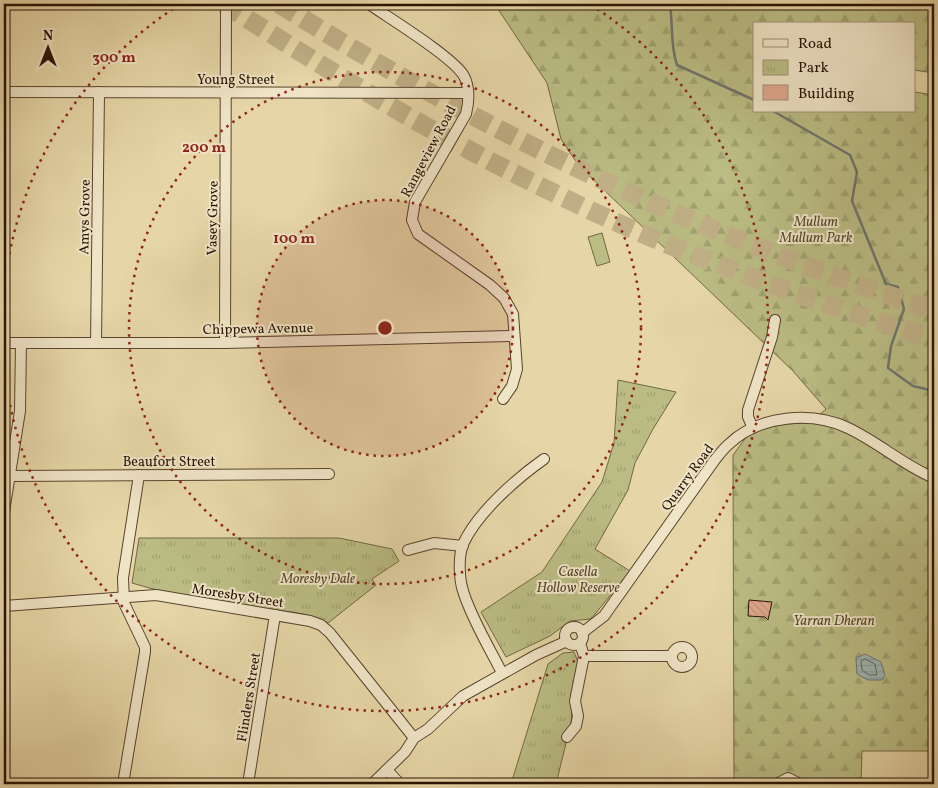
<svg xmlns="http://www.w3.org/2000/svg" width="938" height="788" font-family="Vollkorn,serif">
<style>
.forest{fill:url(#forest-firs);stroke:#716844}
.park{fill:url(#park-tufts);stroke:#716844}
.pitch{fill:#babc83;stroke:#716844}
.water{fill:url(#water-rules);stroke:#6e756e}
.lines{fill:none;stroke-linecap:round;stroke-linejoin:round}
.shore{stroke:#62645c;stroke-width:1}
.stream{stroke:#6e756e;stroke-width:2.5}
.building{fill:url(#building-back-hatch);stroke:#281304}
.motorway-tunnel{stroke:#c0af86;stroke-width:19;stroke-dasharray:19 9;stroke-linecap:butt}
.minor-casing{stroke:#58442d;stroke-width:12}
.minor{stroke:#efe4c6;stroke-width:10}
.ring{fill:none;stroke:#8f2418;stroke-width:2.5;stroke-dasharray:2.5 5}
.labels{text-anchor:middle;stroke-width:4;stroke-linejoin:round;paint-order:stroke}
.street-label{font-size:14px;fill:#281304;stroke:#efe4c6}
.park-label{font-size:14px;font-style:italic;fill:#54462a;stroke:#efe4c6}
.centre{fill:#8f2418;stroke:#efe4c6;stroke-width:2.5}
.ring-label{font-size:15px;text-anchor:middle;font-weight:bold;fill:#8f2418;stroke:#efe4c6;stroke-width:4;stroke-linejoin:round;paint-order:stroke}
</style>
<defs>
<pattern id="forest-firs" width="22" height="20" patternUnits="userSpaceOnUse" patternTransform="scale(1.25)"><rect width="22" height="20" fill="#babc83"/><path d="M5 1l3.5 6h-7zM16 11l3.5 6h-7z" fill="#a0a170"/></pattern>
<pattern id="park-tufts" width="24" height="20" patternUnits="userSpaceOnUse" patternTransform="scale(1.25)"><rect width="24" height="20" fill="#babc83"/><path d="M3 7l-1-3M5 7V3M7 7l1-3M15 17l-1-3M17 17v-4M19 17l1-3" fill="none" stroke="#a0a170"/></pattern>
<pattern id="water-rules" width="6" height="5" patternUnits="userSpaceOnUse" patternTransform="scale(1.25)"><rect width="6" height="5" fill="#9cb6b4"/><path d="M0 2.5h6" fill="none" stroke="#869c99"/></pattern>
<pattern id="building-back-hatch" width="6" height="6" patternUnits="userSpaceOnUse" patternTransform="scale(1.25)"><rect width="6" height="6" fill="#e0a88e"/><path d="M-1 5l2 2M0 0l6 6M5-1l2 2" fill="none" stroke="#c09079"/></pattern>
</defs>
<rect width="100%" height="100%" fill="#e6d6a7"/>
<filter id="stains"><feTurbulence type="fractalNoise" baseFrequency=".004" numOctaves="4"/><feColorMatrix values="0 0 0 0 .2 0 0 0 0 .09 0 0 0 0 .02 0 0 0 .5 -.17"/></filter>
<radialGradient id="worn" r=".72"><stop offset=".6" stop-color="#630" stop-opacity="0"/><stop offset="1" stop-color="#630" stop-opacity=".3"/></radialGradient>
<path class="forest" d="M 490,4 L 934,4 L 934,73 L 914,70 L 914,24 L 754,24 L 754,111 L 914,111 L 914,92 L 934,95 L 934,751 L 862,751 L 861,784 L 734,784 L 733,455 L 747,436 L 758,430 L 784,424 L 810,423 L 826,409 L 793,371 L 579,166 L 561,139 L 547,83 L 498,9 Z"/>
<g class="park">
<path d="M 618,380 L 676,392 L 653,429 L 635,463 L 628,490 L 595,549 L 630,571 L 591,619 L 570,621 L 550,636 L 506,657 L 481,612 L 542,572 L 602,482 L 614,443 Z"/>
<path d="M 139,538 L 339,538 L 392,549 L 399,561 L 372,579 L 376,585 L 328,623 C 309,612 282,611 261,608 C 217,601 174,596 132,583 Z"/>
<path d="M 574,652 L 578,662 L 573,689 L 571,723 L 556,784 L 511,784 L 548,664 L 563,653 Z"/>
</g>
<path class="pitch" d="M 602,233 L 610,262 L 597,266 L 588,237 Z"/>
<path class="water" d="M 865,654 L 881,662 L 885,675 L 882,680 L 868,680 L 857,674 L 856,658 Z"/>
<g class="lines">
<path class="shore" d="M 865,659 L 875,664 L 877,675 L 869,675 L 862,670 L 861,662 Z"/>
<g class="stream">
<path d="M 670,4 C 673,24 670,45 677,65 L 754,100"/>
<path d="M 773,111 L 850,155 L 857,172 L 852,201 L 886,284 L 898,287 L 904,309 L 891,346 L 888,368 L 913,386 L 934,391"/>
</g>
</g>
<path class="building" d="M 749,600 L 772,602 L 768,620 L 765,617 L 748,616 Z"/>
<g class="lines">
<g class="motorway-tunnel">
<path d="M 224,4 C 329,71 437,137 550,191 C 673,252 803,298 934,339"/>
<path d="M 279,4 C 484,132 704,237 934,310"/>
</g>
<g class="minor-casing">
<g id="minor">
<path d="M 369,4 C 389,18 453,57 464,76 C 470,88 469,102 466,114 L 415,202 L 412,220 L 418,234 L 490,285 L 504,298 L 513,314 L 517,369 L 512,386 L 503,399"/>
<path d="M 4,92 L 468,93"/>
<path d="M 4,343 L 225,343 L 514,336"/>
<path d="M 96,343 L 99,92"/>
<path d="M 225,343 L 226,4"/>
<path d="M 753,428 L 748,417 L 748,410 L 772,337 L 775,320"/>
<path d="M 10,476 L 329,474"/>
<path d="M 4,512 L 20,411 L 21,343"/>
<path d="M 408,550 L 434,543 L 463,546"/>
<path d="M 4,606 L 156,595 L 310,621 L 321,625 L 330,633 L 414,738"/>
<circle cx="574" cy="636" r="9"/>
<path d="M 582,633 L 604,616 L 714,461 C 719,455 723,449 729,444 C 759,415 812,411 848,428 C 878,442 903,465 934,478"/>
<circle cx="682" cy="657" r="10"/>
<path d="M 584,656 L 672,656"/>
<path d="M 502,673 C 489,647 473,621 464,594 C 459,581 458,557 463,544 C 478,512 516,479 544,459"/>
<path d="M 567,737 L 576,726 L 578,716 L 575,701 L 584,656 L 580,643"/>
<path d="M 387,770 L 400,784"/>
<path d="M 123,784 L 145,652 L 145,647 L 124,603 L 123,578 L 139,475"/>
<path d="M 248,784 L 275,615"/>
<path d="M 372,784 L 405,752 L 414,738 L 428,729 L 463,696 L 536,655 L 567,641"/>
<path d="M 777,784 L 788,778 L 800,784"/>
</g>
</g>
<use href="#minor" class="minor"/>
</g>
<circle cx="385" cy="328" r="128" fill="#8f2418" fill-opacity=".12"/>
<g class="ring">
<circle cx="385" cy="328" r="128"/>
<circle cx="385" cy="328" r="256"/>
<path d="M4 291A383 383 0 0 1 179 5M591 5A383 383 0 1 1 4 365"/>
</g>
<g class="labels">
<g class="street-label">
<text x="236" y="84">Young Street</text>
<text transform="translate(428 151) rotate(-62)" y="5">Rangeview Road</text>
<text transform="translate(84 217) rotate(-89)" y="5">Amys Grove</text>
<text transform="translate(212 218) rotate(-89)" y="5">Vasey Grove</text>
<text transform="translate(258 328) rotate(-1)" y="5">Chippewa Avenue</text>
<text x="169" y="466">Beaufort Street</text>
<text transform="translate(687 477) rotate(-54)" y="5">Quarry Road</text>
<text transform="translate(238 595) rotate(9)" y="5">Moresby Street</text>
<text transform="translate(248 697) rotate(-81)" y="5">Flinders Street</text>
</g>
<g class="park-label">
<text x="816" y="226">Mullum<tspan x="816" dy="16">Mullum Park</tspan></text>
<text x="578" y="576">Casella<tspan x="578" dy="16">Hollow Reserve</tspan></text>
<text x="318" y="583">Moresby Dale</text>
<text x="834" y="625">Yarran Dheran</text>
</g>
</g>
<circle cx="385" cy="328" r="8" class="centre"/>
<g class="ring-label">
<text x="114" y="62">300 m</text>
<text x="204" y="152">200 m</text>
<text x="294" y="243">100 m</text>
</g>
<rect width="938" height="788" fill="none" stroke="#e6d6a7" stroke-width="20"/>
<rect x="5" y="5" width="928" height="778" fill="none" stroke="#281304" stroke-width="2.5"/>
<rect x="10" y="10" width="918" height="768" fill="none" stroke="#281304"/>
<rect x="753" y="22" width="162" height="90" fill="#efe4c6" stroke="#9f9078"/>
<rect x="763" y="39" width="25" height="8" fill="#efe4c6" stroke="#9f9078"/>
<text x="798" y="48" font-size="15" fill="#281304">Road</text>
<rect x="763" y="60" width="25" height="15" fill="url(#park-tufts)" stroke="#9f9078"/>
<text x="798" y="72" font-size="15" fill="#281304">Park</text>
<rect x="763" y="85" width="25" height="15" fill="#e0a88e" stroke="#9f9078"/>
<text x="798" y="98" font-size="15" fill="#281304">Building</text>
<g transform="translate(48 48)" stroke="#efe4c6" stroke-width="4" paint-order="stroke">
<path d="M0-4L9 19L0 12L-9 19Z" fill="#281304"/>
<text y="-8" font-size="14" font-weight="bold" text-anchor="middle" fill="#281304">N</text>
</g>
<rect width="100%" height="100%" filter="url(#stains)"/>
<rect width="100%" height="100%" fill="url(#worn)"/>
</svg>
